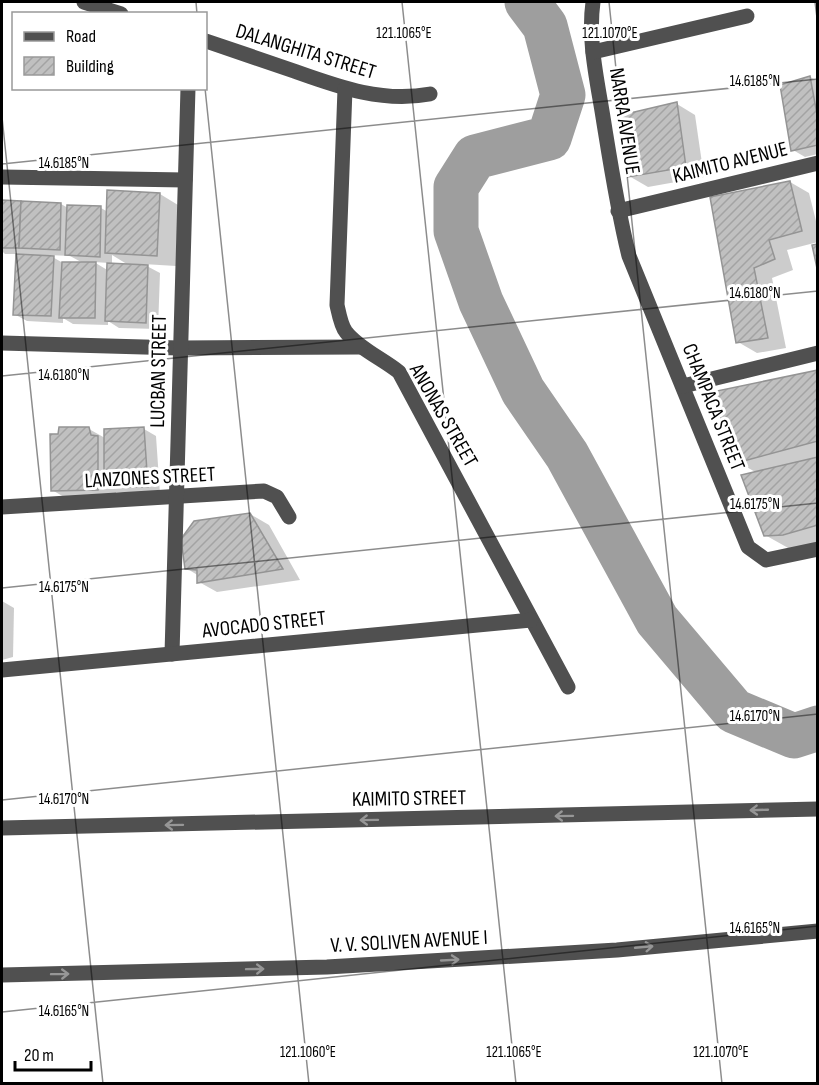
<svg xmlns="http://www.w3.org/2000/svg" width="819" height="1085" font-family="'Sofia Sans Condensed',sans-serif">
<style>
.shadow{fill:#0003;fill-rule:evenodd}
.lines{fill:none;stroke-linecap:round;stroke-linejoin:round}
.river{stroke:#9e9e9e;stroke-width:45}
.building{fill:url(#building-hatch);stroke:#949494;stroke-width:1.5}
.minor{stroke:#505050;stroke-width:15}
.oneway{stroke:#969696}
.ticks{fill:none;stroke:#000;stroke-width:1.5;stroke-opacity:0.45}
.labels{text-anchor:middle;stroke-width:6;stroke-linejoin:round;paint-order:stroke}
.street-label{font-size:21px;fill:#000;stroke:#fff}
.ticks-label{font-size:15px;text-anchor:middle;fill:#000;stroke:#fff;stroke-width:6;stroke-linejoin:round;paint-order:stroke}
</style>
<defs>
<pattern id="building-hatch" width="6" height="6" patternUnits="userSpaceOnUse" patternTransform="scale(1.5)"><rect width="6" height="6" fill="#c0c0c0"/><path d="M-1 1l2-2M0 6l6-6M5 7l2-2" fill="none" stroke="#a3a3a3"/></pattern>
</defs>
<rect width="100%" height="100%" fill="#fff"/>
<g class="shadow">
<path d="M 810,77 L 818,81 L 818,154 L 805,157 L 793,150 Z"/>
<path d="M 677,104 L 695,115 L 704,177 L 648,187 L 629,176 Z"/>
<path d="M 790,182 L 809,193 L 818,229 L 818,242 L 787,250 L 793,270 L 772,278 L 786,348 L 757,353 L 738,342 L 711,198 Z"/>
<path d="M 160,194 L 178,205 L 176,266 L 143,264 L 160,273 L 158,329 L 119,328 L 108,321 L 108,325 L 73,324 L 63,318 L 63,323 L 27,321 L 14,314 L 17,254 L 5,254 L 2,251 L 2,202 L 61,204 L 68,208 L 101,208 L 108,212 ZM 49,255 L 70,256 L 83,263 L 63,263 ZM 112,255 L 130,266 L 112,265 ZM 94,262 L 109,263 L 109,271 Z"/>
<path d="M 818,371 L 818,545 L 790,549 L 765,535 L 757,473 L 738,462 Z"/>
<path d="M 89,429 L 105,438 L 144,429 L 156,436 L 160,494 L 116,492 L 116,500 L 71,501 L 52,490 Z"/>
<path d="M 250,514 L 269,525 L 300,580 L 217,592 L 199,582 L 199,576 L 186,568 Z"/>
<path d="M 2,601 L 14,608 L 13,657 L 2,660 Z"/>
</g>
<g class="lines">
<path class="river" d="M 527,2 L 545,26 L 563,95 L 549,138 L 475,157 L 456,187 L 456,231 L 481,302 L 523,391 L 567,455 L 657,620 L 734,711 L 794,736 L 818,728"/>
</g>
<g class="building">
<path d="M 810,76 L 818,120 L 818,145 L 791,151 L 780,85 Z"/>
<path d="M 677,102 L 686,167 L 628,177 L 617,116 Z"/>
<path d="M 790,181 L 802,231 L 769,240 L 775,259 L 754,268 L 768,338 L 736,343 L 710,197 Z"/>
<path d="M 107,190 L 160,193 L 157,256 L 105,253 Z"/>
<path d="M 2,200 L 21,201 L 19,248 L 2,248 Z"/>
<path d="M 21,201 L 61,203 L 60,250 L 19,248 Z"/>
<path d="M 67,205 L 101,206 L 100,257 L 65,255 Z"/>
<path d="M 818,244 L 818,273 L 812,245 Z"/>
<path d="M 16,254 L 54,256 L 51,316 L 13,315 Z"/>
<path d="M 62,262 L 96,262 L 95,318 L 59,318 Z"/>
<path d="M 107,263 L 148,265 L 146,323 L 105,321 Z"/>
<path d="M 818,370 L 818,441 L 736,463 L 712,392 Z"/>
<path d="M 59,427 L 89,427 L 91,435 L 98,436 L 98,490 L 51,491 L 50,434 L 58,434 Z"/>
<path d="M 144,427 L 148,487 L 104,487 L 104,429 Z"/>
<path d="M 818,457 L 818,525 L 783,535 L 764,536 L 741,475 Z"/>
<path d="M 250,513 L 283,569 L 197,583 L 197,570 L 185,569 L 181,539 L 194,521 Z"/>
</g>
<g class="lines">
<g class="minor">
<path d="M 84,2 L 121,14"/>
<path d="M 593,2 C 588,38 596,75 602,111 C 610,160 617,208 629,256 L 748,547 L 766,560 L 818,549"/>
<path d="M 206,41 C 235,51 264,61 294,71 C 339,87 382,103 430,94"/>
<path d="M 593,52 L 747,16"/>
<path d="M 345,89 L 337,305 C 339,314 341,326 346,332 C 358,348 383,359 399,372 L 568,687"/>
<path d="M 2,177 L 185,180"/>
<path d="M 618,211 L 818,163"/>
<path d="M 2,343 L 179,348 L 360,347"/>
<path d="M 683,386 L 818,353"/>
<path d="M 2,507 L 264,491 L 277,497 L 289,517"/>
<path d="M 172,654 L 188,88"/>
<path d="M 2,670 L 531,620"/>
<path d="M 2,828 L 818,809"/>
<path d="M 2,975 L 327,967 L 617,950 L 818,931"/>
</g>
</g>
<defs><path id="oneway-shaft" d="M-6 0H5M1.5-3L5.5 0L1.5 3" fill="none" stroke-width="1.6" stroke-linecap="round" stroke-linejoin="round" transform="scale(1.5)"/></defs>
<g class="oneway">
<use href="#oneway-shaft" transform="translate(759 810) rotate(178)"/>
<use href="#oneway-shaft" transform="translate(564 816) rotate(179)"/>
<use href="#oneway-shaft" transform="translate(369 820) rotate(179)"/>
<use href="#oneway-shaft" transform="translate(174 825) rotate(179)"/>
<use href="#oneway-shaft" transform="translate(644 947) rotate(-5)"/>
<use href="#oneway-shaft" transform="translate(450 960) rotate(-3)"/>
<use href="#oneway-shaft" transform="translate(255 969) rotate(-1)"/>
<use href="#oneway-shaft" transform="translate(60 974) rotate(-1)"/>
</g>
<path class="ticks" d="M 196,2 L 197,14M 402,2 L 516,1084M 609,2 L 722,1084M 815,2 L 818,26M 205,88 L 309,1084M 2,117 L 103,1084M 2,164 L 818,79M 2,376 L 818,291M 2,588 L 818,503M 2,800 L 818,714M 2,1012 L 818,926"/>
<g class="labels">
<g class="street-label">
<text transform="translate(306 51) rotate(17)" y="7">DALANGHITA STREET</text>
<text transform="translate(625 121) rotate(81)" y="7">NARRA AVENUE</text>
<text transform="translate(730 162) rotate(-14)" y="7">KAIMITO AVENUE</text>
<text transform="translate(158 371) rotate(-89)" y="7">LUCBAN STREET</text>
<text transform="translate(714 407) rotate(68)" y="7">CHAMPACA STREET</text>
<text transform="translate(444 415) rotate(60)" y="7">ANONAS STREET</text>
<text transform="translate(150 477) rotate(-3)" y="7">LANZONES STREET</text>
<text transform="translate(264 624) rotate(-6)" y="7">AVOCADO STREET</text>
<text transform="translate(409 798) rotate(-1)" y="7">KAIMITO STREET</text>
<text transform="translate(409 941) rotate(-3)" y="7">V. V. SOLIVEN AVENUE I</text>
</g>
</g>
<g class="ticks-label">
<text x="404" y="38">121.1065°E</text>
<text x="610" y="38">121.1070°E</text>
<text x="755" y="86">14.6185°N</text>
<text x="64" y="168">14.6185°N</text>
<text x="755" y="298">14.6180°N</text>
<text x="64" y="380">14.6180°N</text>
<text x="755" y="509">14.6175°N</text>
<text x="64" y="592">14.6175°N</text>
<text x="755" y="721">14.6170°N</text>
<text x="64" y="804">14.6170°N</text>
<text x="755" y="933">14.6165°N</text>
<text x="64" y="1016">14.6165°N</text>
<text x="308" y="1057">121.1060°E</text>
<text x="514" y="1057">121.1065°E</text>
<text x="721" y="1057">121.1070°E</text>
</g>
<rect width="819" height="1085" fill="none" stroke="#000000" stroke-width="6"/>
<rect x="12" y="12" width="195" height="78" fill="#ffffff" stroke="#999999" stroke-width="1.5"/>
<rect x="24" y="32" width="30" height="9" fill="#505050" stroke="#999999" stroke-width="1.5"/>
<text x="66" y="42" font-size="18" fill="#000000">Road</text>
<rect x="24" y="57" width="30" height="18" fill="url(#building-hatch)" stroke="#999999" stroke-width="1.5"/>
<text x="66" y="72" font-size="18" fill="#000000">Building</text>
<path d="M15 1061v9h76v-9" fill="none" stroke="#000000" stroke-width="3"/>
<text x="24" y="1061" font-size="18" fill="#000000" stroke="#ffffff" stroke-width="4.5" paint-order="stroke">20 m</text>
</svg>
